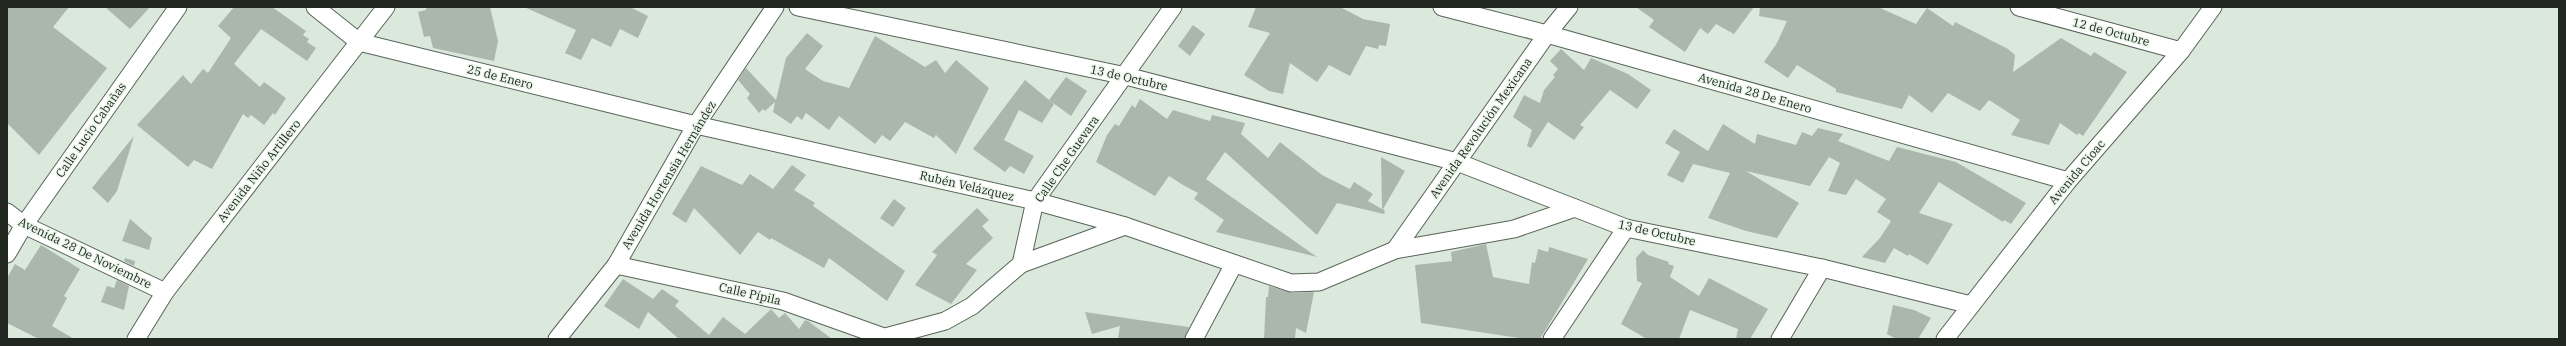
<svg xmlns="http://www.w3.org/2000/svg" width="2566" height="346" font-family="'IBM Plex Serif',serif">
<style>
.building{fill:#abb7ac}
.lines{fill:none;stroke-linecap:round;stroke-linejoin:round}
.street-casing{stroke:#586459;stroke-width:19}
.street{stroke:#fff;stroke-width:17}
.labels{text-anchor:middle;stroke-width:3;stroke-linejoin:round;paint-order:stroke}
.street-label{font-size:12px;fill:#222722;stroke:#e9f6e9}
</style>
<rect width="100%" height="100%" fill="#dbe9dc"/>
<g class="building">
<path d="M 7,7 L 69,7 L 53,27 L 107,68 L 39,155 L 7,123 Z"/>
<path d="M 105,7 L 150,7 L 130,29 Z"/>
<path d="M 234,7 L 272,7 L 306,31 L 303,35 L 309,39 L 307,42 L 316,48 L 307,61 L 261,29 L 234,64 L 260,87 L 264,82 L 286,98 L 275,115 L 273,113 L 264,125 L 251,115 L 248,118 L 243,114 L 212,169 L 194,160 L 188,167 L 137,125 L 183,75 L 191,84 L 203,69 L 208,73 L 231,38 L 218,26 Z"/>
<path d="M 426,7 L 490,7 L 498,41 L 494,61 L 433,48 L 430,36 L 424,37 L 418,12 L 426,10 Z"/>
<path d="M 524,7 L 630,7 L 648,16 L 638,38 L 620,29 L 611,47 L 592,38 L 581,60 L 565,53 L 576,30 Z"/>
<path d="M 1256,7 L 1340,7 L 1363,19 L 1390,24 L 1386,46 L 1379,45 L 1378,49 L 1366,46 L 1350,76 L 1329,65 L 1317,82 L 1290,63 L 1283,94 L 1269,91 L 1244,75 L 1270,33 L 1248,27 Z"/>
<path d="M 1636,7 L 1754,7 L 1734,34 L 1716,24 L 1708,34 L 1700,28 L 1685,52 L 1649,27 L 1654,20 Z"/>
<path d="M 1760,7 L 1878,7 L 1916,24 L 1927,8 L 1953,26 L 1955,22 L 2008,49 L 2015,55 L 2013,72 L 2061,38 L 2091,56 L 2094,52 L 2127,72 L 2083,136 L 2079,133 L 2077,135 L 2060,123 L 2049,145 L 2011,135 L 2020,120 L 1989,100 L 1980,111 L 1948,93 L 1932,113 L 1909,95 L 1902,109 L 1836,92 L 1836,89 L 1797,65 L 1788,78 L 1764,62 L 1777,43 L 1787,21 L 1759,16 Z"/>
<path d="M 1193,25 L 1205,34 L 1190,56 L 1178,46 Z"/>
<path d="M 807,33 L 823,46 L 805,69 L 823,81 L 849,88 L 875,36 L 925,67 L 936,60 L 945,73 L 956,60 L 989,88 L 956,154 L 936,135 L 934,138 L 905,122 L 890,141 L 882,135 L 875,144 L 839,116 L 829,130 L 806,113 L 802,120 L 797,116 L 791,124 L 773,112 L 775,102 L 765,111 L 763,109 L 759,113 L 747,98 L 750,94 L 738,80 L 746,68 L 776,100 L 786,58 Z"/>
<path d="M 1561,49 L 1584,70 L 1591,58 L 1628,74 L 1651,90 L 1637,109 L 1610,90 L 1580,125 L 1584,127 L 1574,140 L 1548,122 L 1531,148 L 1527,146 L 1532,130 L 1513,117 L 1524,95 L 1540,103 L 1544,90 L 1555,77 L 1553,75 L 1558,69 L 1550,61 Z"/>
<path d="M 1066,77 L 1087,91 L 1071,116 L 1049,100 Z"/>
<path d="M 1025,80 L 1054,104 L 1042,123 L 1019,110 L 1004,140 L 1034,156 L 1024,174 L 1010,166 L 1005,172 L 973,149 Z"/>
<path d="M 1140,99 L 1167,119 L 1173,110 L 1210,121 L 1212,115 L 1245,123 L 1241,134 L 1268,158 L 1280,142 L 1322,175 L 1350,189 L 1354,182 L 1373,194 L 1368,201 L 1382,209 L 1381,157 L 1405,171 L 1383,209 L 1385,211 L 1384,214 L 1337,203 L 1317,235 L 1225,152 L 1206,179 L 1317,257 L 1216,232 L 1224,220 L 1194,199 L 1198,193 L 1183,185 L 1169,176 L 1155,196 L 1096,162 L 1107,135 L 1115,124 L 1119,126 L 1132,105 L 1135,108 Z"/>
<path d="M 1723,124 L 1755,144 L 1757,134 L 1796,145 L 1802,132 L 1812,136 L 1818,128 L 1843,134 L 1838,141 L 1889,161 L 1897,147 L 1956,162 L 2026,203 L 2011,224 L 2004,220 L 2003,222 L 1939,182 L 1919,213 L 1953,224 L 1928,265 L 1909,254 L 1908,256 L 1894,248 L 1885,263 L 1862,257 L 1880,238 L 1891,221 L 1877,212 L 1886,199 L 1856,179 L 1846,195 L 1828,191 L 1840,163 L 1829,157 L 1810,186 L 1746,171 L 1799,203 L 1777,238 L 1746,231 L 1708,218 L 1730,173 L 1693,164 L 1683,183 L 1667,175 L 1680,152 L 1665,143 L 1674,129 L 1708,151 Z"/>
<path d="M 134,136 L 117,191 L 108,203 L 92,188 Z"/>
<path d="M 792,165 L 806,175 L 794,190 L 815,203 L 813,206 L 905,271 L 887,301 L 829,258 L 824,268 L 771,238 L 770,240 L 758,232 L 740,255 L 694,208 L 686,223 L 672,214 L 701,166 L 742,185 L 750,174 L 773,189 Z"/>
<path d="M 894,199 L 906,208 L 893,227 L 880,218 Z"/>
<path d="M 977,208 L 989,220 L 982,226 L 993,238 L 966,264 L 977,270 L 951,304 L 915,285 L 937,255 L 932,252 Z"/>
<path d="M 130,219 L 152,238 L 149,250 L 122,241 Z"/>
<path d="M 1486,244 L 1493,277 L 1529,284 L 1532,262 L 1535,263 L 1538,249 L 1548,252 L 1549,247 L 1588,259 L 1540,339 L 1525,339 L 1421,323 L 1415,265 L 1452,261 L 1451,252 Z"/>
<path d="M 41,245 L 80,269 L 64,296 L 67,298 L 52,326 L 74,339 L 39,339 L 7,323 L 7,278 L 15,264 L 25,270 Z"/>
<path d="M 1643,250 L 1648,255 L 1669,262 L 1668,264 L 1674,266 L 1670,277 L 1699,296 L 1709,278 L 1768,309 L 1750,339 L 1736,339 L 1738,329 L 1690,310 L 1679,339 L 1647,339 L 1621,324 L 1642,283 L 1637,281 L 1636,258 Z"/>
<path d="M 125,258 L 135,261 L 134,266 L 124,261 Z"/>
<path d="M 623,279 L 653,299 L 662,289 L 679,301 L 675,306 L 709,335 L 723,317 L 745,334 L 771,309 L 779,318 L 785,313 L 799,329 L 805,320 L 808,321 L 832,339 L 679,339 L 648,312 L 639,329 L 604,306 Z"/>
<path d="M 117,280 L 129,286 L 124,310 L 101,302 L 107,286 L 114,288 Z"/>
<path d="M 1269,286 L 1291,293 L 1314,292 L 1306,333 L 1296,328 L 1295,339 L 1264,339 L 1266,297 L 1268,297 Z"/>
<path d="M 1893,305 L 1914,310 L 1931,318 L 1918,339 L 1896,339 L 1887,334 Z"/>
<path d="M 1085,312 L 1139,320 L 1189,327 L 1184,339 L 1118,339 L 1120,326 L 1092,334 Z"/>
</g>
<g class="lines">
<g class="street-casing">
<g id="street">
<path d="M 315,7 L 359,42 L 696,125 L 1035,201 L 1125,226 L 1291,283 L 1319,282 L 1395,250 L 1514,229 L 1575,208 L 1626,228 L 1822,268 L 1971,305"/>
<path d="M 798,7 L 1126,76 L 1457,162 L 1575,208"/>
<path d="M 1442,7 L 1547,34 L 2068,181"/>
<path d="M 2019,7 L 2181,51"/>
<path d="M 7,212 L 24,225 L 165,292"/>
<path d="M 1395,250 L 1547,34 L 1569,7"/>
<path d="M 7,254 L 24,225 L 178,7"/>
<path d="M 1021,264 L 1125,226"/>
<path d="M 616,265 L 783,301 L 881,336"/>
<path d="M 136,339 L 165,292 L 386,7"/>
<path d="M 557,339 L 616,265 L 696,125 L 775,7"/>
<path d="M 878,339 L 945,321 L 972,306 L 1021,264 L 1035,201 L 1173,7"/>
<path d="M 1194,339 L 1234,264"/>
<path d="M 1552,339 L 1626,228"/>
<path d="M 1780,339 L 1822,268"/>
<path d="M 1945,339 L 2068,181 L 2181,51 L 2213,7"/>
</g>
</g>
<use href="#street" class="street"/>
</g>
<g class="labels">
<g class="street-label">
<text transform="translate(2111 32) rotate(15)" y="4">12 de Octubre</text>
<text transform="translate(500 77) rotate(14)" y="4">25 de Enero</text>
<text transform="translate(1129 78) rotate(13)" y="4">13 de Octubre</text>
<text transform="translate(1755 93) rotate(16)" y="4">Avenida 28 De Enero</text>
<text transform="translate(1481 128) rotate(-55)" y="4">Avenida Revolución Mexicana</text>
<text transform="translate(91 130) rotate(-55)" y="4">Calle Lucio Cabañas</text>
<text transform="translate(1067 159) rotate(-55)" y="4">Calle Che Guevara</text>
<text transform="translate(259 171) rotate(-52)" y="4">Avenida Niño Artillero</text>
<text transform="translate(2077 172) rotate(-50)" y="4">Avenida Cioac</text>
<text transform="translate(669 175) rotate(-59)" y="4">Avenida Hortensia Hernández</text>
<text transform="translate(967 186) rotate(13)" y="4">Rubén Velázquez</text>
<text transform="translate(1657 233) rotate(13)" y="4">13 de Octubre</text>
<text transform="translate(85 253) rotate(26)" y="4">Avenida 28 De Noviembre</text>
<text transform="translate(750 294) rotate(13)" y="4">Calle Pípila</text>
</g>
</g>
<rect width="2566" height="346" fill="none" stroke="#222722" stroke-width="16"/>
</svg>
